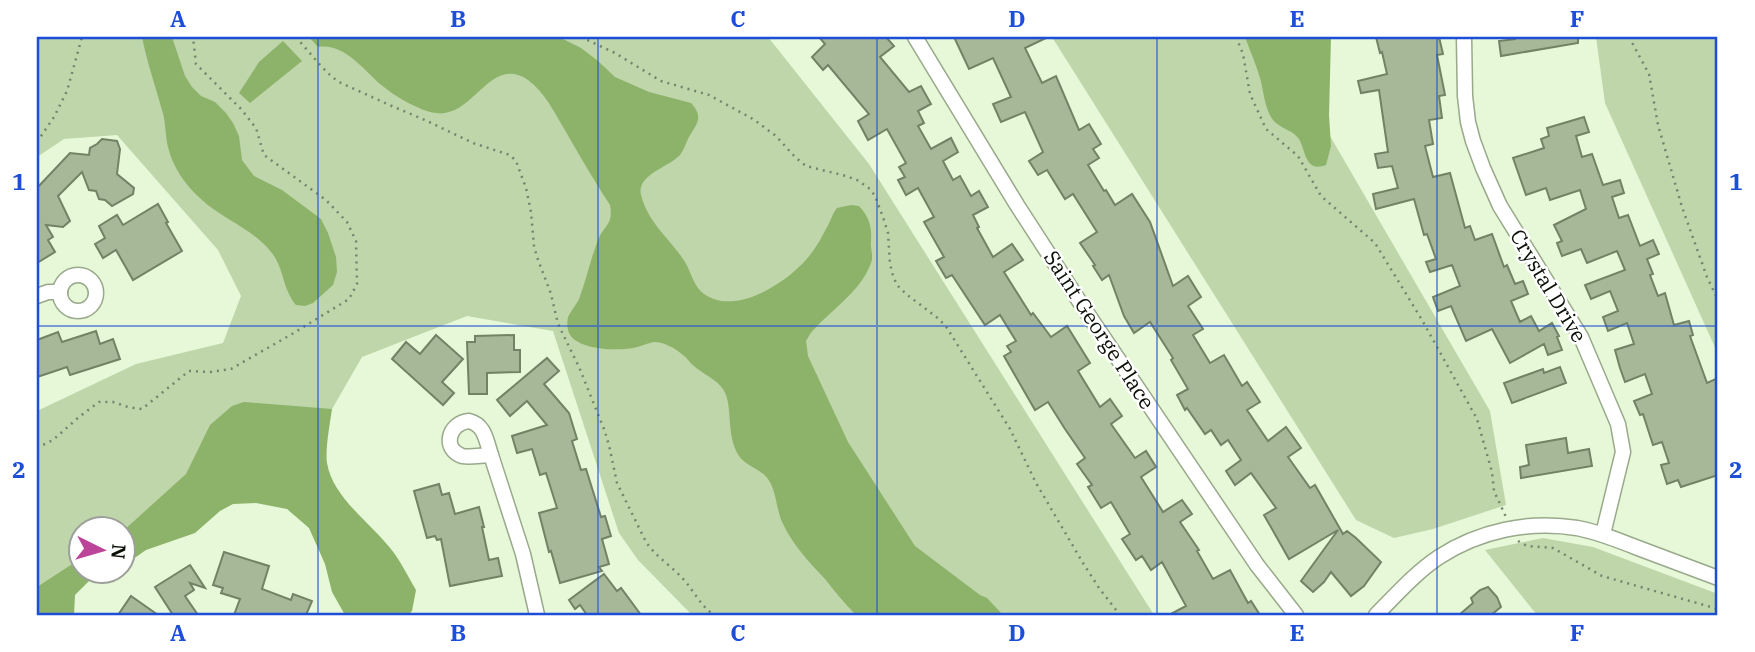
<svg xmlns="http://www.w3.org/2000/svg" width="1755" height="652" font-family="'IBM Plex Serif',serif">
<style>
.green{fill:#bed6aa}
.water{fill:#8db269}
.building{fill:#a7b899;stroke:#728265;stroke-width:2}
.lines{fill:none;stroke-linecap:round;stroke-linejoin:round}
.minor-casing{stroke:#99a98b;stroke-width:17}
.path{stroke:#77836e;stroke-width:2.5;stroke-dasharray:2 5;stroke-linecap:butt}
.minor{stroke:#fff;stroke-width:14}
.grid{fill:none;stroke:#1d4ed8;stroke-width:2;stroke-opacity:0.55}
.labels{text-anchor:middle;stroke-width:5;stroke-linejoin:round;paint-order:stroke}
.street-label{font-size:21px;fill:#0a1006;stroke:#fff}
.neatline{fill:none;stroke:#1d4ed8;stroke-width:2.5}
.grid-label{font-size:23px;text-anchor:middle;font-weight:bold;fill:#1d4ed8}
</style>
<rect width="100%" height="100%" fill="#e6f8d7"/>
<g class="green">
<path d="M 37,37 L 768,37 L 869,164 L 1154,615 L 692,615 L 638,560 L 619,533 L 553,331 L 467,316 L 362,357 L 332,409 L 252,454 L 123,551 L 122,530 L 80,530 L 80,572 L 37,607 L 37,411 L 136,364 L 223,343 L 241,296 L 218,250 L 117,135 L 64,139 L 37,157 Z"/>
<path d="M 1052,37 L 1272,37 L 1273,38 L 1490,411 L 1506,505 L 1433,529 L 1394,538 L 1356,520 Z"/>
<path d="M 1596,37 L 1718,37 L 1718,354 L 1605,103 Z"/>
<path d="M 1543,538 L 1593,547 L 1718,594 L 1718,615 L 1537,615 L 1485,550 Z"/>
</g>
<g class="water">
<path d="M 142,37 L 172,37 L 185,76 L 192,87 L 201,96 L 215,102 L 226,113 L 233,123 L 239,136 L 242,160 L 254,176 L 282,190 L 321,219 L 328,233 L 336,257 L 337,272 L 333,285 L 313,303 L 305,306 L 296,305 C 282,288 284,267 271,252 C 253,229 223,219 202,200 C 186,186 173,168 168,147 C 165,135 166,122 162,110 C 155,85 147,62 142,37 Z"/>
<path d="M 309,37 L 559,37 L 581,48 L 598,61 L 615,77 L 649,92 L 691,103 C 706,119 694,126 687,141 C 685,146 683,151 680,155 C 669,167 636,175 641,195 C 649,225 670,238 685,262 C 691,272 694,287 704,294 C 736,317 790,281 810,255 C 817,246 822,237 827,227 C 831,221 832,214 837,208 L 851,205 L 859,206 C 869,217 872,226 871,241 C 870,249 874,256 871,263 C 860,293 830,310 810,334 L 806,341 L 808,356 L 848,442 L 915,546 L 980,595 L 987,598 L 1003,615 L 856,615 C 845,604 835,592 825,579 C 809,562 793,545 783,524 C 776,510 777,492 768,479 C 761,469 746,466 739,456 C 725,434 734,406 723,389 C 716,379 703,374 694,366 C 690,363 687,358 683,355 C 675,348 664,342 654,342 C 647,343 640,347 633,348 C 616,351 577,350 569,333 C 567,328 567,322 568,317 C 571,311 576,305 579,299 C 586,281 590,261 597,243 C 602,226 614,226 610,205 C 594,181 580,156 566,132 C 555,114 545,92 528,80 C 490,54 473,119 436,113 C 419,111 393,95 380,84 C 363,69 344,43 318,47 Z"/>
<path d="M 1245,37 L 1331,37 L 1329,115 L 1331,146 L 1326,165 C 1305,173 1306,151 1299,139 C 1293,130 1279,128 1273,120 C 1264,108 1264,91 1260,78 C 1256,64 1250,51 1245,37 Z"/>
<path d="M 283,41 L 302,61 L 250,103 L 239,93 L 259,62 Z"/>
<path d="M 244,402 L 332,409 C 330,423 325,449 327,463 C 333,499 373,524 394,553 C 402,564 409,578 416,590 L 412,611 L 408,615 L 345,615 L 332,592 L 325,564 L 309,528 L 287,509 L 256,503 L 233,504 L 220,511 L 195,533 L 146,550 L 123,566 L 123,531 L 186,474 L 210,425 L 232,406 Z"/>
<path d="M 80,559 L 80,572 L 115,572 L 91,579 L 75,595 L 74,615 L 37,615 L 37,587 Z"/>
</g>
<g class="building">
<path d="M 819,37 L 886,37 L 894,46 L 880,57 L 909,92 L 921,86 L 931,104 L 918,111 L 924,123 L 918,126 L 931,149 L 951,138 L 958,152 L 943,161 L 953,180 L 960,176 L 971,196 L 979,191 L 988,207 L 973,215 L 979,227 L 977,228 L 993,257 L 1012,244 L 1023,260 L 1004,272 L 1031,315 L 1033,313 L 1051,337 L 1067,326 L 1090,363 L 1078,371 L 1100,407 L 1110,399 L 1122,416 L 1111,424 L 1135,458 L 1146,451 L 1156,467 L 1141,477 L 1163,512 L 1182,500 L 1192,514 L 1180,522 L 1199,550 L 1197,551 L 1213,579 L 1230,570 L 1248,603 L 1251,601 L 1260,615 L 1169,615 L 1186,606 L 1162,562 L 1151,570 L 1142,556 L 1136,560 L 1122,539 L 1130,534 L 1111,502 L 1101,508 L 1088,487 L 1092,485 L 1077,464 L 1085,458 L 1065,429 L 1048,402 L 1035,410 L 1004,356 L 1011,352 L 1007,346 L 1016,341 L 1000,315 L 985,325 L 952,275 L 946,278 L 936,261 L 944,257 L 924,222 L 934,217 L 918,188 L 906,195 L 898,180 L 905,177 L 899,167 L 906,163 L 887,129 L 868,140 L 858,121 L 869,114 L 828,65 L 823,70 L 812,57 L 825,44 Z"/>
<path d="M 954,37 L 1048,37 L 1025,48 L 1042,83 L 1056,76 L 1079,130 L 1089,124 L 1101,144 L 1093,149 L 1099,158 L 1088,165 L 1104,191 L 1106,190 L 1115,205 L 1132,194 L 1150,222 L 1173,286 L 1188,276 L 1201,297 L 1188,306 L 1203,329 L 1193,335 L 1210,363 L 1224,355 L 1242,386 L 1247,382 L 1260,402 L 1247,410 L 1268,441 L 1286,427 L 1301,448 L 1288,457 L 1310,488 L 1315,485 L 1343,534 L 1347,531 L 1356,538 L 1381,562 L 1364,586 L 1351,596 L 1331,572 L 1324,582 L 1313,592 L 1301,581 L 1338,530 L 1289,559 L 1264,515 L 1276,508 L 1251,473 L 1235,485 L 1226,471 L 1241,460 L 1228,440 L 1221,445 L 1211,430 L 1205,434 L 1187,408 L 1185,410 L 1177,395 L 1188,389 L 1171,360 L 1173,358 L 1150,322 L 1134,333 L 1124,316 L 1109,275 L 1102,280 L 1093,266 L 1095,265 L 1080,243 L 1097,232 L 1073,194 L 1065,199 L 1047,170 L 1038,175 L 1029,161 L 1043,152 L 1025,112 L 1001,122 L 993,104 L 1011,97 L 993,58 L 969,69 Z"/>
<path d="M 1376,37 L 1439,37 L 1443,54 L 1437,55 L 1445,95 L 1439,96 L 1442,118 L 1429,120 L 1433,144 L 1425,146 L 1433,177 L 1450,173 L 1465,228 L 1470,226 L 1475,240 L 1492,234 L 1504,267 L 1507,265 L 1515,284 L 1523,281 L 1528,294 L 1511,301 L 1520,322 L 1531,316 L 1539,331 L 1552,323 L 1559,336 L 1557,337 L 1562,350 L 1548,355 L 1544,344 L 1510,363 L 1492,329 L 1466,341 L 1451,306 L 1438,311 L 1433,297 L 1460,286 L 1452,265 L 1430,272 L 1426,262 L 1436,259 L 1427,234 L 1424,235 L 1414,199 L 1376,209 L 1373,194 L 1398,188 L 1392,166 L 1378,168 L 1375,154 L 1388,152 L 1379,90 L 1361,93 L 1358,81 L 1387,74 L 1382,52 L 1380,53 Z"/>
<path d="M 1515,37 L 1578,37 L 1578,43 L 1501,56 L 1499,41 L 1515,39 Z"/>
<path d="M 1584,117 L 1589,132 L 1576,136 L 1582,157 L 1592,154 L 1603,185 L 1620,180 L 1624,193 L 1612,197 L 1619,218 L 1628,215 L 1640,246 L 1653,240 L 1659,254 L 1647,259 L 1653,274 L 1650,275 L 1658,296 L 1665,293 L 1674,325 L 1689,321 L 1693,335 L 1690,336 L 1707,383 L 1718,378 L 1718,475 L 1681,487 L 1678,480 L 1667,484 L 1661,465 L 1669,463 L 1662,442 L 1653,445 L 1643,414 L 1640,415 L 1634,401 L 1652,394 L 1645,374 L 1625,382 L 1620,368 L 1615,350 L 1634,344 L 1627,323 L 1608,331 L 1603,317 L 1618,311 L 1610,291 L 1591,299 L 1585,285 L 1625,270 L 1617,251 L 1587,263 L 1581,249 L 1562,256 L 1557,243 L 1562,241 L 1554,225 L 1586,209 L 1580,190 L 1550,200 L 1546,188 L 1526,195 L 1513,158 L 1544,148 L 1541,139 L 1549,136 L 1547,128 Z"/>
<path d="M 102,139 L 117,141 L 120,149 L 117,174 L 134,188 L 133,194 L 112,206 L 105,200 L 99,199 L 96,191 L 89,190 L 82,172 L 58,196 L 70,221 L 63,227 L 46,225 L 53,237 L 48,240 L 55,252 L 37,263 L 37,188 L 70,153 L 89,155 L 90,148 L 97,144 Z"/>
<path d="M 158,204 L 168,222 L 166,223 L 182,251 L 133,280 L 116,250 L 103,258 L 95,244 L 105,238 L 99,226 L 117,215 L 123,225 Z"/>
<path d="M 96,331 L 100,344 L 113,339 L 120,359 L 70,375 L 67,367 L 37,377 L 37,340 L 58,332 L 62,342 Z"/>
<path d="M 436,335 L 463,359 L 442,382 L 454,393 L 443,405 L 392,359 L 406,342 L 420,354 Z"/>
<path d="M 514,335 L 514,350 L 520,350 L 520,372 L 487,373 L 487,394 L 469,394 L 467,342 L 475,342 L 475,336 Z"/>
<path d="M 547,358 L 559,371 L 544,384 L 569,413 L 577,439 L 572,441 L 581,470 L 586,469 L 601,517 L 605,516 L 611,536 L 602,539 L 609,564 L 599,567 L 602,571 L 560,583 L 551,551 L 549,552 L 539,513 L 557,508 L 546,473 L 540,475 L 532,449 L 517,453 L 512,436 L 547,425 L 527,401 L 510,416 L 497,400 Z"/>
<path d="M 1560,367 L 1566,383 L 1512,403 L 1504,383 L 1543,369 L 1544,373 Z"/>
<path d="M 1566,438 L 1568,453 L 1589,449 L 1592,466 L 1521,478 L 1520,467 L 1529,465 L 1526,445 Z"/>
<path d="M 439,484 L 442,495 L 449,493 L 455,514 L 479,507 L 484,527 L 482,527 L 489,560 L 498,558 L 502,576 L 450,586 L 441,539 L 437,540 L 435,536 L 427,538 L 414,491 Z"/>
<path d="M 224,552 L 269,566 L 262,589 L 291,600 L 293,594 L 312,601 L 306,615 L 234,615 L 240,599 L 221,593 L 223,588 L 213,585 Z"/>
<path d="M 190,565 L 205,588 L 190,583 L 194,590 L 185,596 L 198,615 L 173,615 L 155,587 Z"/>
<path d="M 604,574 L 617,591 L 621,588 L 641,615 L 587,615 L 580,605 L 575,609 L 569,600 Z"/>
<path d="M 1488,587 L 1497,597 L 1501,607 L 1491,615 L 1459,615 L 1473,603 L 1471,598 L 1480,590 Z"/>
<path d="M 131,596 L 158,615 L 118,615 Z"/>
</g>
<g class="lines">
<g class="minor-casing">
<g id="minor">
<path d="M 915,37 L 1017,205 L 1083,307 L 1257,565 L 1296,615"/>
<path d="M 1464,37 L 1465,96 L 1468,122 L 1473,141 L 1483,168 L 1500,206 L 1581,337 L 1618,424 L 1623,452 L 1603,534"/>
<circle cx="78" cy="293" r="18"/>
<path d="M 37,296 L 48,292 L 60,292"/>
<path d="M 469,421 C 485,425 486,440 491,455 C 482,455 471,458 462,456 C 442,449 448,423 469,421 Z"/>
<path d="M 491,455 L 523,554 L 537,615"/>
<path d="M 1376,615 C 1396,595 1415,573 1439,557 C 1479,531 1529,520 1577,528 C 1598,532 1618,540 1638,548 C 1665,558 1692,568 1718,578"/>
</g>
</g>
<g class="path">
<path d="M 296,37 L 321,66 L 332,77 L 341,83 L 394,107 L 425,120 L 473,143 L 510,155 L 516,161 L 526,188 L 531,212 L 534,246 L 537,257 L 551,294 L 558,324 L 579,367 L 604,429 L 609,445 L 617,483 L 646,542 C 656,557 673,567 685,581 C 695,593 701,606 714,615"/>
<path d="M 581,37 L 615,53 L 661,81 L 709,95 L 753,119 L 776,136 L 795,157 L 806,166 L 846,176 L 857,180 L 870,189 L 875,196 L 883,217 L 888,233 L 890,264 L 893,276 L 897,285 L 906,294 L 939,319 L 947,328 L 1010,429 L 1036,483 L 1083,563 L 1099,588 L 1120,615"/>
<path d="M 1236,37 L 1243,54 L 1250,94 L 1266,129 L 1298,156 L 1321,196 L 1375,243 L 1422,320 L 1477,419 L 1492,472 L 1494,491 L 1506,517"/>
<path d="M 1629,37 L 1649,74 L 1658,125 L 1682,207 L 1707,277 L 1718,300"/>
<path d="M 37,142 L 54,117 L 67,91 L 82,37"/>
<path d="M 37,448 L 53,440 L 79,417 L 99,402 L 113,402 L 128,407 L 142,409 L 189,371 L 210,372 L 231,369 L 292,334 L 349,299 L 357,284 L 356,241 L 347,222 L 326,200 L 264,155 L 256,128 L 241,109 L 196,64 L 193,37"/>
<path d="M 1518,541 L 1527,546 L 1553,548 L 1602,576 L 1718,609"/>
</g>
<use href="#minor" class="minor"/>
</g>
<path class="grid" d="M 318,37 L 318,615M 598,37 L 598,615M 877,37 L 877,615M 1157,37 L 1157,615M 1437,37 L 1437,615M 37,326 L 1718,326"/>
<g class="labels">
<g class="street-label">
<text transform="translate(1548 286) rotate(59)" y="7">Crystal Drive</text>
<text transform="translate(1099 330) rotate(57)" y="7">Saint George Place</text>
</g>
</g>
<rect width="1755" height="652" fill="none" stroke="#ffffff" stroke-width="77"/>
<g transform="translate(102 550) rotate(95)"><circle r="33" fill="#ffffff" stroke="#9d9f9b" stroke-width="2"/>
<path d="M0-5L12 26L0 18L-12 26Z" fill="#bc459a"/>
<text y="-10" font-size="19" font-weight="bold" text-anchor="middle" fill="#0a1006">N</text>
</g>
<rect x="38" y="38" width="1678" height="576" class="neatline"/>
<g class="grid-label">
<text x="178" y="27">A</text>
<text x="458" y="27">B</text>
<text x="738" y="27">C</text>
<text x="1017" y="27">D</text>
<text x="1297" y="27">E</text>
<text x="1577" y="27">F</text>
<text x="19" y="190">1</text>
<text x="1736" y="190">1</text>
<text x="19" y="478">2</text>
<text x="1736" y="478">2</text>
<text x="178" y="641">A</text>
<text x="458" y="641">B</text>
<text x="738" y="641">C</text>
<text x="1017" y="641">D</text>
<text x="1297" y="641">E</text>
<text x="1577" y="641">F</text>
</g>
</svg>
